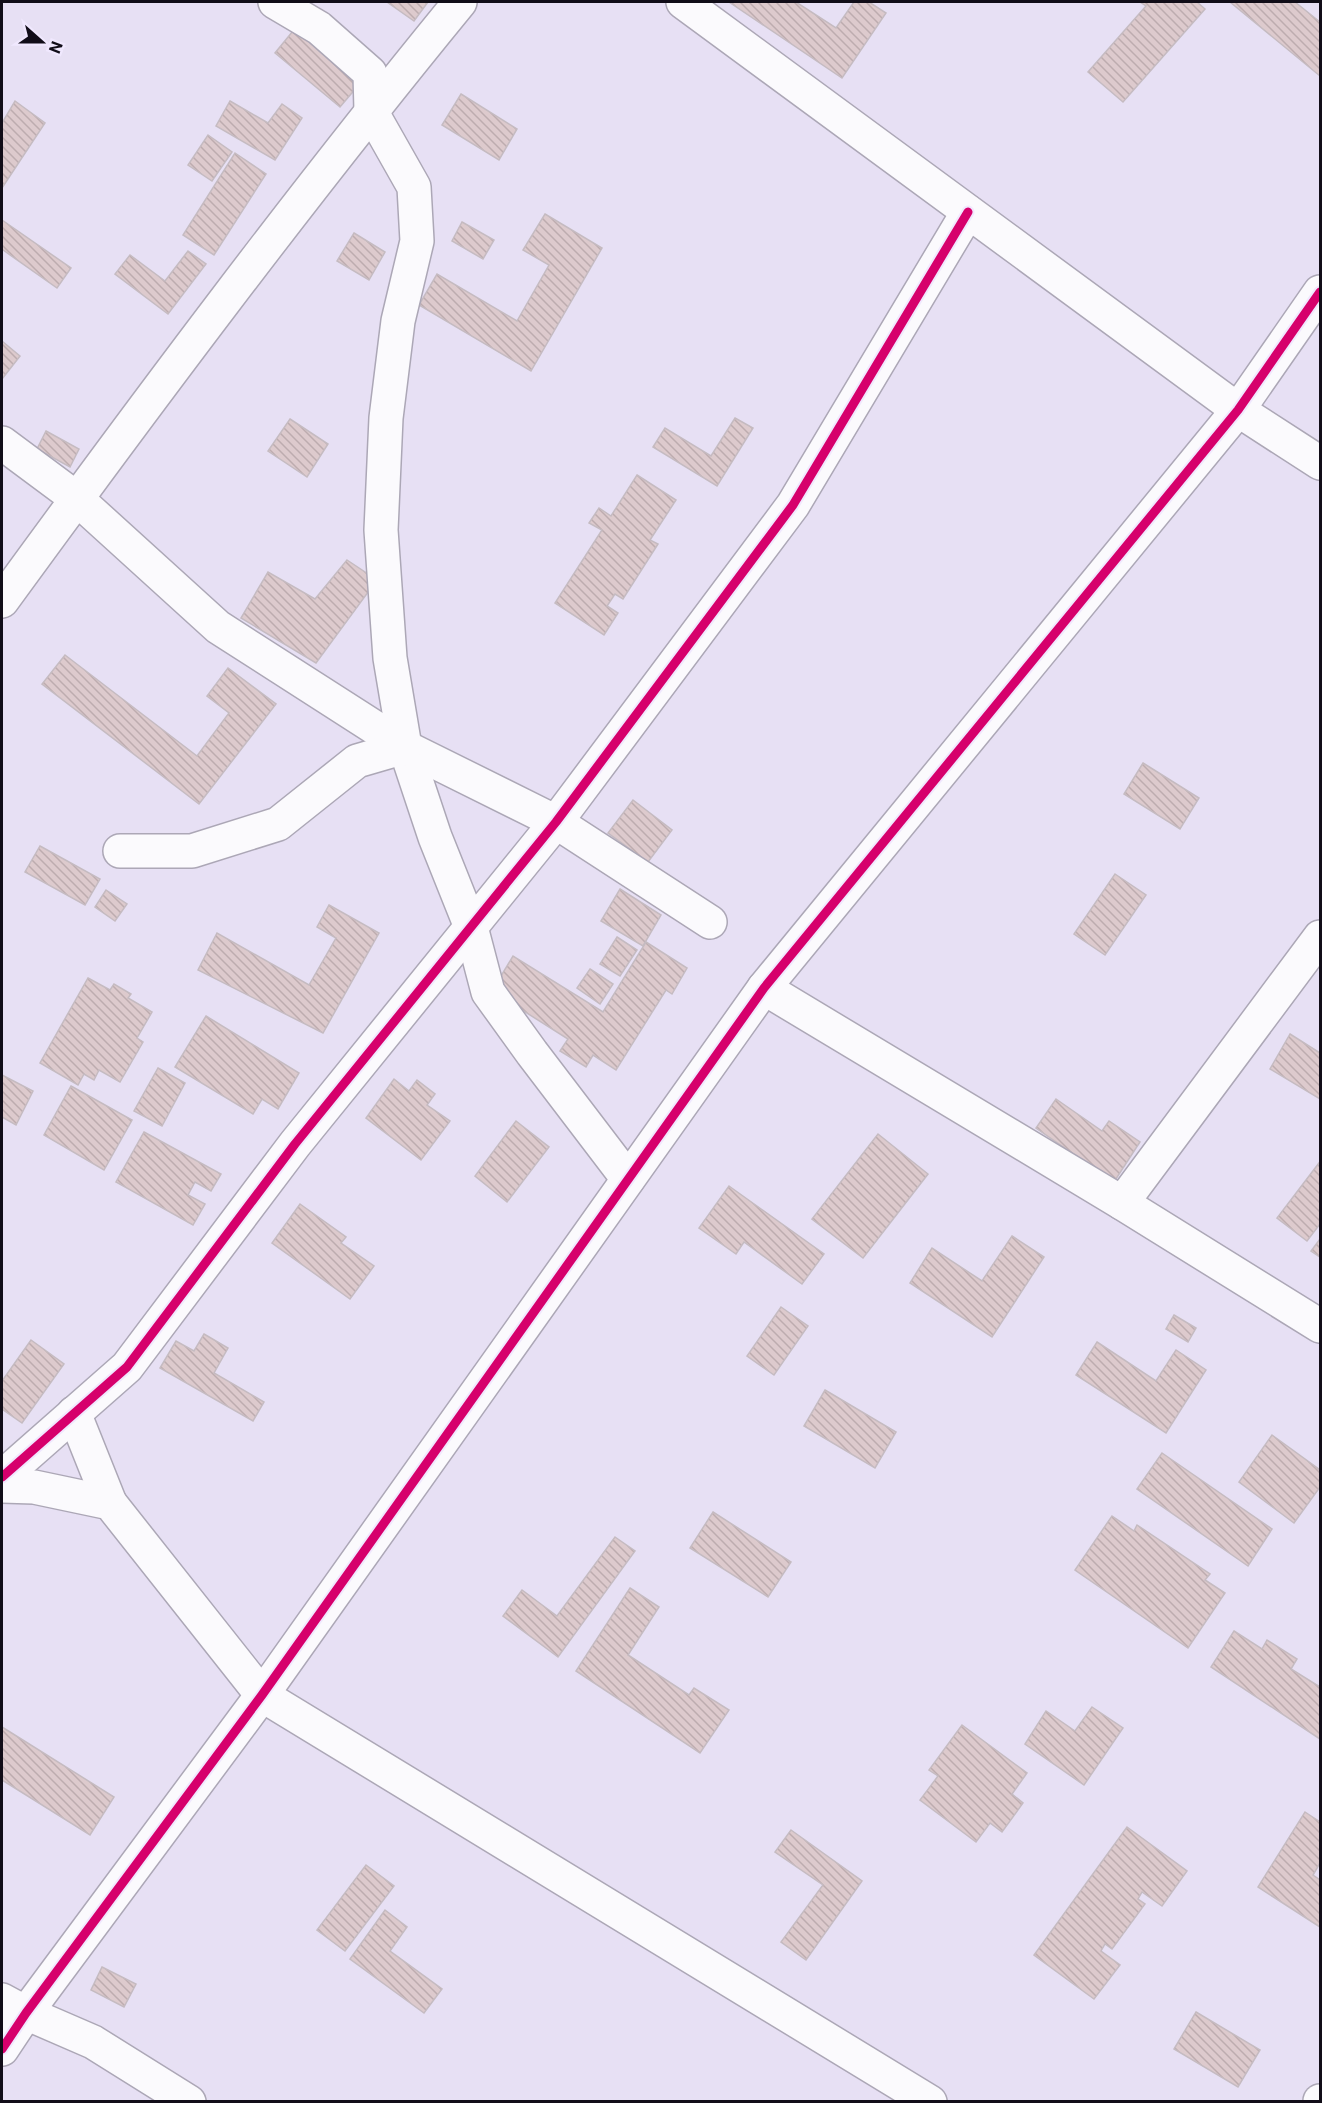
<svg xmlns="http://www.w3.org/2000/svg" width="1322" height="2103" font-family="Roboto,sans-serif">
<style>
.building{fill:url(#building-back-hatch);stroke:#c5bbc1;stroke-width:1.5}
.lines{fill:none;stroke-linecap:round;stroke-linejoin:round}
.minor-casing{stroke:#aca7b6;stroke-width:36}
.minor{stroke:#fbfafd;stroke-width:33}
.cycleway-casing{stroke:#f0e8fe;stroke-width:13}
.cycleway{stroke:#d6006c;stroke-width:9}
</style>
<defs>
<pattern id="building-back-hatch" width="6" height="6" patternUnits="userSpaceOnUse" patternTransform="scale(1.5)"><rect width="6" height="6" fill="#ddcacd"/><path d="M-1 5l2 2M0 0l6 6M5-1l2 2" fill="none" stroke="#bdacaf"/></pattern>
</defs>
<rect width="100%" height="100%" fill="#e7e0f4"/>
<g class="building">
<path d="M 387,2 L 428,2 L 414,21 Z"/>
<path d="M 729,2 L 796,2 L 836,28 L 854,2 L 869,2 L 886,13 L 842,78 Z"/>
<path d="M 1140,2 L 1197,2 L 1205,9 L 1123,102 L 1088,72 L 1146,6 Z"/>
<path d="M 1230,2 L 1295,2 L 1320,22 L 1320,76 Z"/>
<path d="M 297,26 L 362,81 L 340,107 L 275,53 Z"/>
<path d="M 461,94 L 517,129 L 499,160 L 442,125 Z"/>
<path d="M 15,101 L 45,123 L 2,188 L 2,123 Z"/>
<path d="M 230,101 L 268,123 L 282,104 L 302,118 L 275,160 L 216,126 Z"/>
<path d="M 208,135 L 232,152 L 212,181 L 188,165 Z"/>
<path d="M 235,153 L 266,174 L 214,255 L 183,235 Z"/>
<path d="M 545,214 L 602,248 L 531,371 L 419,305 L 437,274 L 517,321 L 549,265 L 523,250 Z"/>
<path d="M 2,220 L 71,268 L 57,288 L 3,250 L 2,251 Z"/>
<path d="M 462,222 L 494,240 L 483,259 L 452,241 Z"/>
<path d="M 354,233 L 385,252 L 369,280 L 337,261 Z"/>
<path d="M 188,251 L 206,264 L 168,314 L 115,274 L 130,255 L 165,281 Z"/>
<path d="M 2,341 L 20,356 L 2,379 Z"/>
<path d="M 735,418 L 753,428 L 717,486 L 653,447 L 665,428 L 711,456 Z"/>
<path d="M 290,419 L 328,444 L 307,477 L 268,451 Z"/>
<path d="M 46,431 L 79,449 L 70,467 L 37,449 Z"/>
<path d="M 637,475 L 676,500 L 650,540 L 658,544 L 623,599 L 615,594 L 607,606 L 618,613 L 604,635 L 555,603 L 602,530 L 589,523 L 599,508 L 611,516 Z"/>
<path d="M 347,560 L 377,580 L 316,663 L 241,618 L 268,572 L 315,599 Z"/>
<path d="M 65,655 L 197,756 L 229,713 L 207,696 L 228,668 L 276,704 L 199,804 L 42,684 Z"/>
<path d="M 1143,763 L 1199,798 L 1180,829 L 1124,794 Z"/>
<path d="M 633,800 L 672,830 L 648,862 L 608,833 Z"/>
<path d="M 40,846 L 100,879 L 85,905 L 25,872 Z"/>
<path d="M 1115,874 L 1146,895 L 1105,955 L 1074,934 Z"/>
<path d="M 620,889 L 661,915 L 643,946 L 601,921 Z"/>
<path d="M 106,890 L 127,904 L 115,921 L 95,907 Z"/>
<path d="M 329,905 L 379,933 L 323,1033 L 198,970 L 217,933 L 309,985 L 336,938 L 317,927 Z"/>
<path d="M 617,937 L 637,950 L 620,976 L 600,964 Z"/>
<path d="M 646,942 L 687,968 L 672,994 L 666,990 L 616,1070 L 593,1055 L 586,1067 L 560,1051 L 568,1039 L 492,991 L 513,956 L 603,1012 Z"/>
<path d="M 590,969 L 613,984 L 600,1004 L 577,988 Z"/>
<path d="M 88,978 L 110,990 L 114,984 L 131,994 L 128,998 L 152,1012 L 137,1038 L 143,1042 L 120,1082 L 99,1070 L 94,1080 L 84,1074 L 78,1085 L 40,1063 Z"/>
<path d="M 206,1016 L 299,1073 L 278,1109 L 262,1099 L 253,1114 L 175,1067 Z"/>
<path d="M 1290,1034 L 1320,1053 L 1320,1099 L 1270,1069 Z"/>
<path d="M 158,1068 L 185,1083 L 162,1126 L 134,1111 Z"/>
<path d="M 2,1075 L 33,1091 L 16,1125 L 2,1117 Z"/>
<path d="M 394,1079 L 409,1091 L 417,1080 L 435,1094 L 427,1105 L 450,1121 L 421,1160 L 366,1118 Z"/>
<path d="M 71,1086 L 132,1120 L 104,1170 L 44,1135 Z"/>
<path d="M 1056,1099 L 1102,1131 L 1109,1121 L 1140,1142 L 1114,1182 L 1036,1128 Z"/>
<path d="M 516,1121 L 549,1147 L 507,1202 L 475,1176 Z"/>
<path d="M 144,1132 L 221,1174 L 211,1191 L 195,1182 L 188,1195 L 205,1204 L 193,1225 L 116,1182 Z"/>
<path d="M 878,1134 L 928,1174 L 863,1258 L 812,1219 Z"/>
<path d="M 1319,1163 L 1320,1164 L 1320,1224 L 1307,1241 L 1277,1218 Z"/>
<path d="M 729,1186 L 824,1254 L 802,1284 L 744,1242 L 736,1254 L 699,1228 Z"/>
<path d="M 300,1204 L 346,1237 L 341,1243 L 374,1266 L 350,1299 L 272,1243 Z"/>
<path d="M 1012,1236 L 1044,1257 L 992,1337 L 910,1283 L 932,1248 L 982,1281 Z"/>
<path d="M 1320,1239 L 1320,1257 L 1311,1251 Z"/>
<path d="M 781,1307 L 808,1326 L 774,1375 L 747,1356 Z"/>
<path d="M 1174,1315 L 1196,1328 L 1188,1342 L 1166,1329 Z"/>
<path d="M 204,1334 L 228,1348 L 214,1373 L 264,1402 L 253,1421 L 160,1368 L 176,1341 L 194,1351 Z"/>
<path d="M 31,1340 L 64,1364 L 22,1423 L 2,1409 L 2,1381 Z"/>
<path d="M 1097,1342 L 1156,1381 L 1176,1350 L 1206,1370 L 1166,1433 L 1076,1375 Z"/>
<path d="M 825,1390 L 896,1432 L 875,1468 L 804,1426 Z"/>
<path d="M 1272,1435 L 1320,1470 L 1320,1487 L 1294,1523 L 1239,1482 Z"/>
<path d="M 1162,1453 L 1272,1529 L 1248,1566 L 1137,1489 Z"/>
<path d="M 713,1512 L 791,1562 L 768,1597 L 690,1548 Z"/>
<path d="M 1112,1516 L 1134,1531 L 1137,1525 L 1210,1574 L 1205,1580 L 1225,1593 L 1188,1648 L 1075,1570 Z"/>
<path d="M 615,1537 L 635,1551 L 558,1657 L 503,1616 L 522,1590 L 557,1616 Z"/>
<path d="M 630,1588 L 659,1607 L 628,1655 L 689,1695 L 694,1688 L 729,1710 L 700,1753 L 576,1671 Z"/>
<path d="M 1234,1631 L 1262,1649 L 1267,1640 L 1297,1659 L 1291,1669 L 1320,1687 L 1320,1739 L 1211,1667 Z"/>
<path d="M 1092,1707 L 1123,1728 L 1084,1785 L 1025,1744 L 1046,1711 L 1075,1731 Z"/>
<path d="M 962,1725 L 1027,1773 L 1012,1794 L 1023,1803 L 1002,1832 L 990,1823 L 976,1842 L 920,1800 L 938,1776 L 929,1770 Z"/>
<path d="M 2,1727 L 114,1797 L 90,1835 L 2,1780 Z"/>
<path d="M 1305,1812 L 1320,1822 L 1320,1863 L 1313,1875 L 1320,1880 L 1320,1927 L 1258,1887 Z"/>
<path d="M 1127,1827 L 1187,1871 L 1162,1906 L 1142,1892 L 1138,1899 L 1145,1904 L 1112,1949 L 1105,1944 L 1101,1951 L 1120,1965 L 1094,1999 L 1034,1955 Z"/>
<path d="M 791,1830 L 862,1881 L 806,1960 L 781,1942 L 823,1885 L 775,1852 Z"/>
<path d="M 366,1865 L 394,1886 L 345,1951 L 317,1930 Z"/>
<path d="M 385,1910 L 407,1927 L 390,1951 L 442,1989 L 424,2013 L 350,1959 Z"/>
<path d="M 102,1967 L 136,1984 L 124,2007 L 91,1990 Z"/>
<path d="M 1196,2012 L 1260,2050 L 1238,2087 L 1174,2049 Z"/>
</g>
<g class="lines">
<g class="minor-casing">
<g id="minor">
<path d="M 275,2 L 319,28 L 370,73 L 371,111 L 414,187 L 417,241 L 398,321 L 386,418 L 381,530 L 390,658 L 405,747 L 435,837 L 471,927 L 488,992 L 532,1053 L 628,1179"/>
<path d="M 683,2 L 1238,410 L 1320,463"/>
<path d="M 2,443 L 76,498 L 218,627 L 405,747 L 556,822 L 710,922"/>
<path d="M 2,601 C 150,398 301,196 460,2"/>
<path d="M 120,851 L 192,851 L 278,824 L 357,761 L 405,747"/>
<path d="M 764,988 L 1122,1203 L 1320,1326"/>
<path d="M 1122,1203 L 1320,937"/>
<path d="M 74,1413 L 110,1503"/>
<path d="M 2,1477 L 127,1367 L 295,1144 L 556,822 L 793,505 L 968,212"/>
<path d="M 2,1486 L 34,1487 L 110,1503 L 262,1695 L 930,2102"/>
<path d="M 2,2000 L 26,2013 L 93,2042 L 189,2102"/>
<path d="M 2,2049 L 26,2013 L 262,1695 L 764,988 L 1238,410 L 1320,292"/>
<path d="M 1320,2102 L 1320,2101"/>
</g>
</g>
<use href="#minor" class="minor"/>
<g class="cycleway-casing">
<g id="cycleway">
<path d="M 2,1477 L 127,1367 L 295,1144 L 556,822 L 793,505 L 968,212"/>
<path d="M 2,2049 L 26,2013 L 262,1695 L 764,988 L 1238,410 L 1320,292"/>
</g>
</g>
<use href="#cycleway" class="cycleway"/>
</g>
<rect width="1322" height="2103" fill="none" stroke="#110d18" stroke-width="6"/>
<g transform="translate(42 42) rotate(111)" stroke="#f0e8fe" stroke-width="4.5" paint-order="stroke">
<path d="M0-4.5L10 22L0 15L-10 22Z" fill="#110d18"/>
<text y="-9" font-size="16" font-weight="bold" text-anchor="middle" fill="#110d18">N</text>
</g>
</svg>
